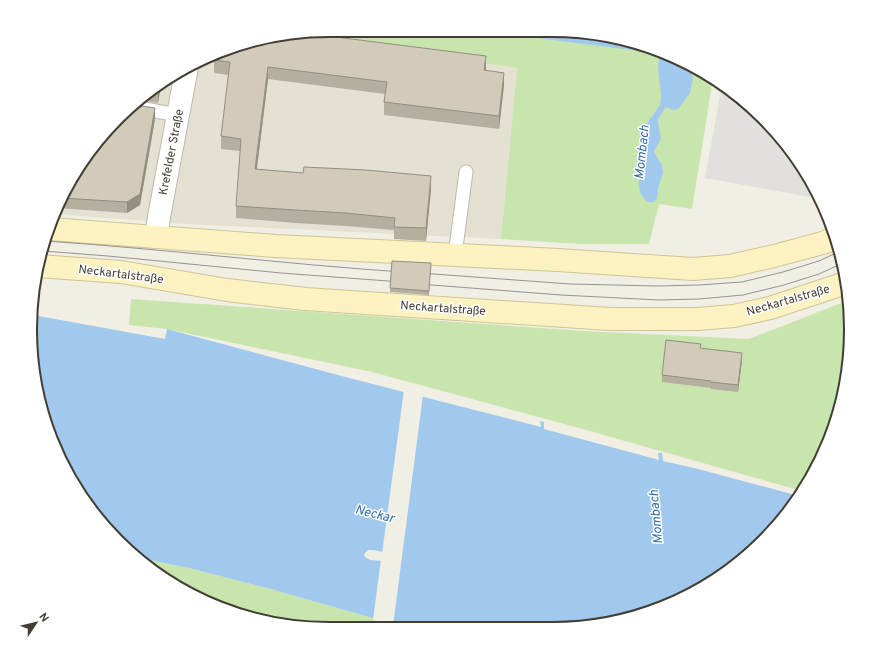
<svg xmlns="http://www.w3.org/2000/svg" width="881" height="659" font-family="Overpass,sans-serif">
<style>
.residential{fill:#e5e1d2}
.green{fill:#c7e5ad}
.parking{fill:#e2e0dc}
.water{fill:#a1c8ed;fill-rule:evenodd}
.pier{fill:#f1eee4}
.lines{fill:none;stroke-linecap:round;stroke-linejoin:round}
.stream{stroke:#a1c8ed;stroke-width:6}
.service-casing{stroke:#bfb9aa;stroke-width:15}
.minor-casing{stroke:#bfb9aa;stroke-width:24}
.secondary-casing{stroke:#d0c595;stroke-width:24}
.service{stroke:#fff;stroke-width:13}
.minor{stroke:#fff;stroke-width:22}
.secondary{stroke:#fdf3c2;stroke-width:22}
.tram{stroke:#939393;stroke-width:1}
.wall{fill:#b5afa0}
.shaded-wall{fill:#938e82}
.building{fill:#d2cbba;stroke:#938e82}
.labels{text-anchor:middle;stroke-width:3;stroke-linejoin:round;paint-order:stroke}
.street-label{font-size:12px;fill:#433e34;stroke:#fff}
.water-label{font-size:13px;font-style:italic;fill:#316eab;stroke:#fff}
.rim{fill:none;stroke:#433e34;stroke-width:2}
</style>
<rect width="100%" height="100%" fill="#f1eee4"/>
<path class="residential" d="M 281,39 L 517,68 L 501,239 L 184,224 L 55,214 L 61,197 L 118,118 L 180,70 L 252,40 Z"/>
<g class="green">
<path d="M 330,30 L 571,31 L 629,40 L 713,78 L 692,209 L 659,204 L 649,244 L 581,244 L 501,239 L 517,68 L 281,38 L 281,36 Z"/>
<path d="M 131,299 L 584,331 L 749,339 L 849,300 L 850,310 L 848,369 L 835,426 L 811,479 L 802,491 L 579,428 L 372,372 L 167,329 L 129,325 Z"/>
<path d="M 135,557 L 193,569 L 267,588 L 408,628 L 310,628 L 252,619 L 180,589 Z"/>
</g>
<path class="parking" d="M 722,85 L 789,147 L 821,199 L 705,178 Z"/>
<g class="water">
<path d="M 660,54 L 689,67 L 693,78 L 690,93 L 678,109 L 673,110 L 663,106 C 661,102 661,99 661,94 C 660,80 656,68 660,54 Z"/>
<path d="M 656,116 C 659,122 659,131 661,138 L 654,152 L 662,165 L 663,173 L 658,188 L 657,199 L 654,202 L 647,202 L 640,193 L 639,181 L 646,165 L 647,150 L 645,134 L 646,125 L 651,117 Z"/>
<path d="M 33,315 L 165,339 L 167,329 L 353,379 L 541,427 L 540,421 L 544,422 L 544,429 L 659,460 L 658,453 L 662,453 L 663,461 L 698,469 L 799,496 L 777,527 L 734,567 L 666,606 L 591,626 L 408,628 L 267,588 L 193,569 L 135,557 L 132,555 L 92,512 L 53,444 L 31,349 ZM 368,550 L 374,550 L 396,555 L 398,560 L 395,562 L 370,560 L 365,557 L 364,554 Z"/>
</g>
<path class="pier" d="M 404,390 L 423,395 L 393,626 L 373,620 L 381,559 L 395,560 L 396,559 L 395,557 L 382,554 Z"/>
<g class="lines">
<g class="stream">
<path d="M 499,30 L 648,49"/>
<path d="M 654,123 L 656,116 L 663,106 L 664,99"/>
</g>
<g class="service-casing">
<g id="service">
<path d="M 139,108 L 178,115"/>
<path d="M 455,255 L 466,172"/>
</g>
</g>
<g class="minor-casing">
<path id="minor" d="M 156,237 L 159,217 L 187,67"/>
</g>
<g class="secondary-casing">
<g id="secondary">
<path d="M 50,229 L 276,246 L 558,260 L 693,269 L 730,266 L 774,256 L 826,242 L 835,236"/>
<path d="M 38,266 L 121,272 L 227,290 L 305,299 L 610,319 L 697,319 L 734,316 L 770,308 L 846,283"/>
</g>
</g>
<use href="#service" class="service"/>
<use href="#minor" class="minor"/>
<use href="#secondary" class="secondary"/>
<g class="tram">
<path d="M 46,241 C 165,249 283,264 402,272"/>
<path d="M 43,251 L 108,256 L 281,273 L 401,282"/>
<path d="M 420,273 L 570,284 L 658,286 L 699,285 L 742,282 L 783,272 L 819,261 L 840,251"/>
<path d="M 419,284 L 561,295 L 659,300 L 699,299 L 743,295 L 784,285 L 819,274 L 843,263"/>
</g>
</g>
<g class="wall">
<path d="M 214,60 L 485,70 L 504,85 L 499,129 L 384,115 L 384,102 L 385,94 L 268,79 L 257,169 L 431,189 L 426,241 L 394,239 L 394,230 L 346,226 L 295,223 L 236,218 L 236,206 L 240,151 L 221,149 L 221,136 L 229,75 L 214,73 Z"/>
<path d="M 161,85 L 158,103 L 140,100 Z"/>
<path d="M 155,119 L 140,205 L 127,213 L 57,208 L 61,197 Z"/>
<path d="M 392,261 L 431,263 L 429,295 L 390,292 Z"/>
<path d="M 701,348 L 742,360 L 738,392 L 711,389 L 711,388 L 662,382 L 662,375 Z"/>
</g>
<g class="shaded-wall">
<path d="M 486,56 L 486,69 L 484,83 L 484,70 Z"/>
<path d="M 268,67 L 268,79 L 255,182 L 255,169 Z"/>
<path d="M 504,73 L 504,85 L 499,129 L 499,116 Z"/>
<path d="M 161,85 L 158,103 L 158,93 L 159,86 Z"/>
<path d="M 155,108 L 155,119 L 140,205 L 127,213 L 127,202 Z"/>
<path d="M 431,176 L 431,189 L 426,241 L 426,228 Z"/>
<path d="M 742,353 L 742,360 L 738,392 L 738,385 Z"/>
</g>
<g class="building">
<path d="M 304,33 L 486,56 L 484,70 L 504,73 L 499,116 L 384,102 L 387,82 L 268,67 L 255,169 L 303,173 L 304,167 L 366,170 L 431,176 L 426,228 L 394,227 L 395,218 L 346,213 L 295,210 L 236,206 L 241,139 L 221,136 L 230,62 L 214,60 L 215,56 L 252,40 Z"/>
<path d="M 159,86 L 158,93 L 152,92 Z"/>
<path d="M 135,105 L 155,108 L 140,194 L 127,202 L 61,198 L 118,118 Z"/>
<path d="M 392,261 L 431,263 L 429,291 L 390,288 Z"/>
<path d="M 666,340 L 701,344 L 700,348 L 742,353 L 738,385 L 711,382 L 711,381 L 662,375 Z"/>
</g>
<g class="labels">
<g class="street-label">
<text transform="translate(171 152) rotate(-79)" y="4">Krefelder Straße</text>
<text transform="translate(121 274) rotate(7)" y="4">Neckartalstraße</text>
<text transform="translate(788 300) rotate(-16)" y="4">Neckartalstraße</text>
<text transform="translate(443 308) rotate(4)" y="4">Neckartalstraße</text>
</g>
<g class="water-label">
<text transform="translate(641 152) rotate(-84)" y="5">Mombach</text>
<text transform="translate(375 513) rotate(14)" y="5">Neckar</text>
<text transform="translate(655 517) rotate(-95)" y="5">Mombach</text>
</g>
</g>
<path d="M0 0H881V659H0ZM329 37H552A292 292 0 0 1 844 329V330A292 292 0 0 1 552 622H329A292 292 0 0 1 37 330V329A292 292 0 0 1 329 37Z" fill="#fff" fill-rule="evenodd"/>
<path class="rim" d="M329 37H552A292 292 0 0 1 844 329V330A292 292 0 0 1 552 622H329A292 292 0 0 1 37 330V329A292 292 0 0 1 329 37Z"/>
<g transform="translate(36 623) rotate(55)" stroke="#ffffff" stroke-width="3" paint-order="stroke">
<path d="M0-3L7 15L0 10L-7 15Z" fill="#433e34"/>
<text y="-6" font-size="11" font-weight="bold" text-anchor="middle" fill="#433e34">N</text>
</g>
</svg>
